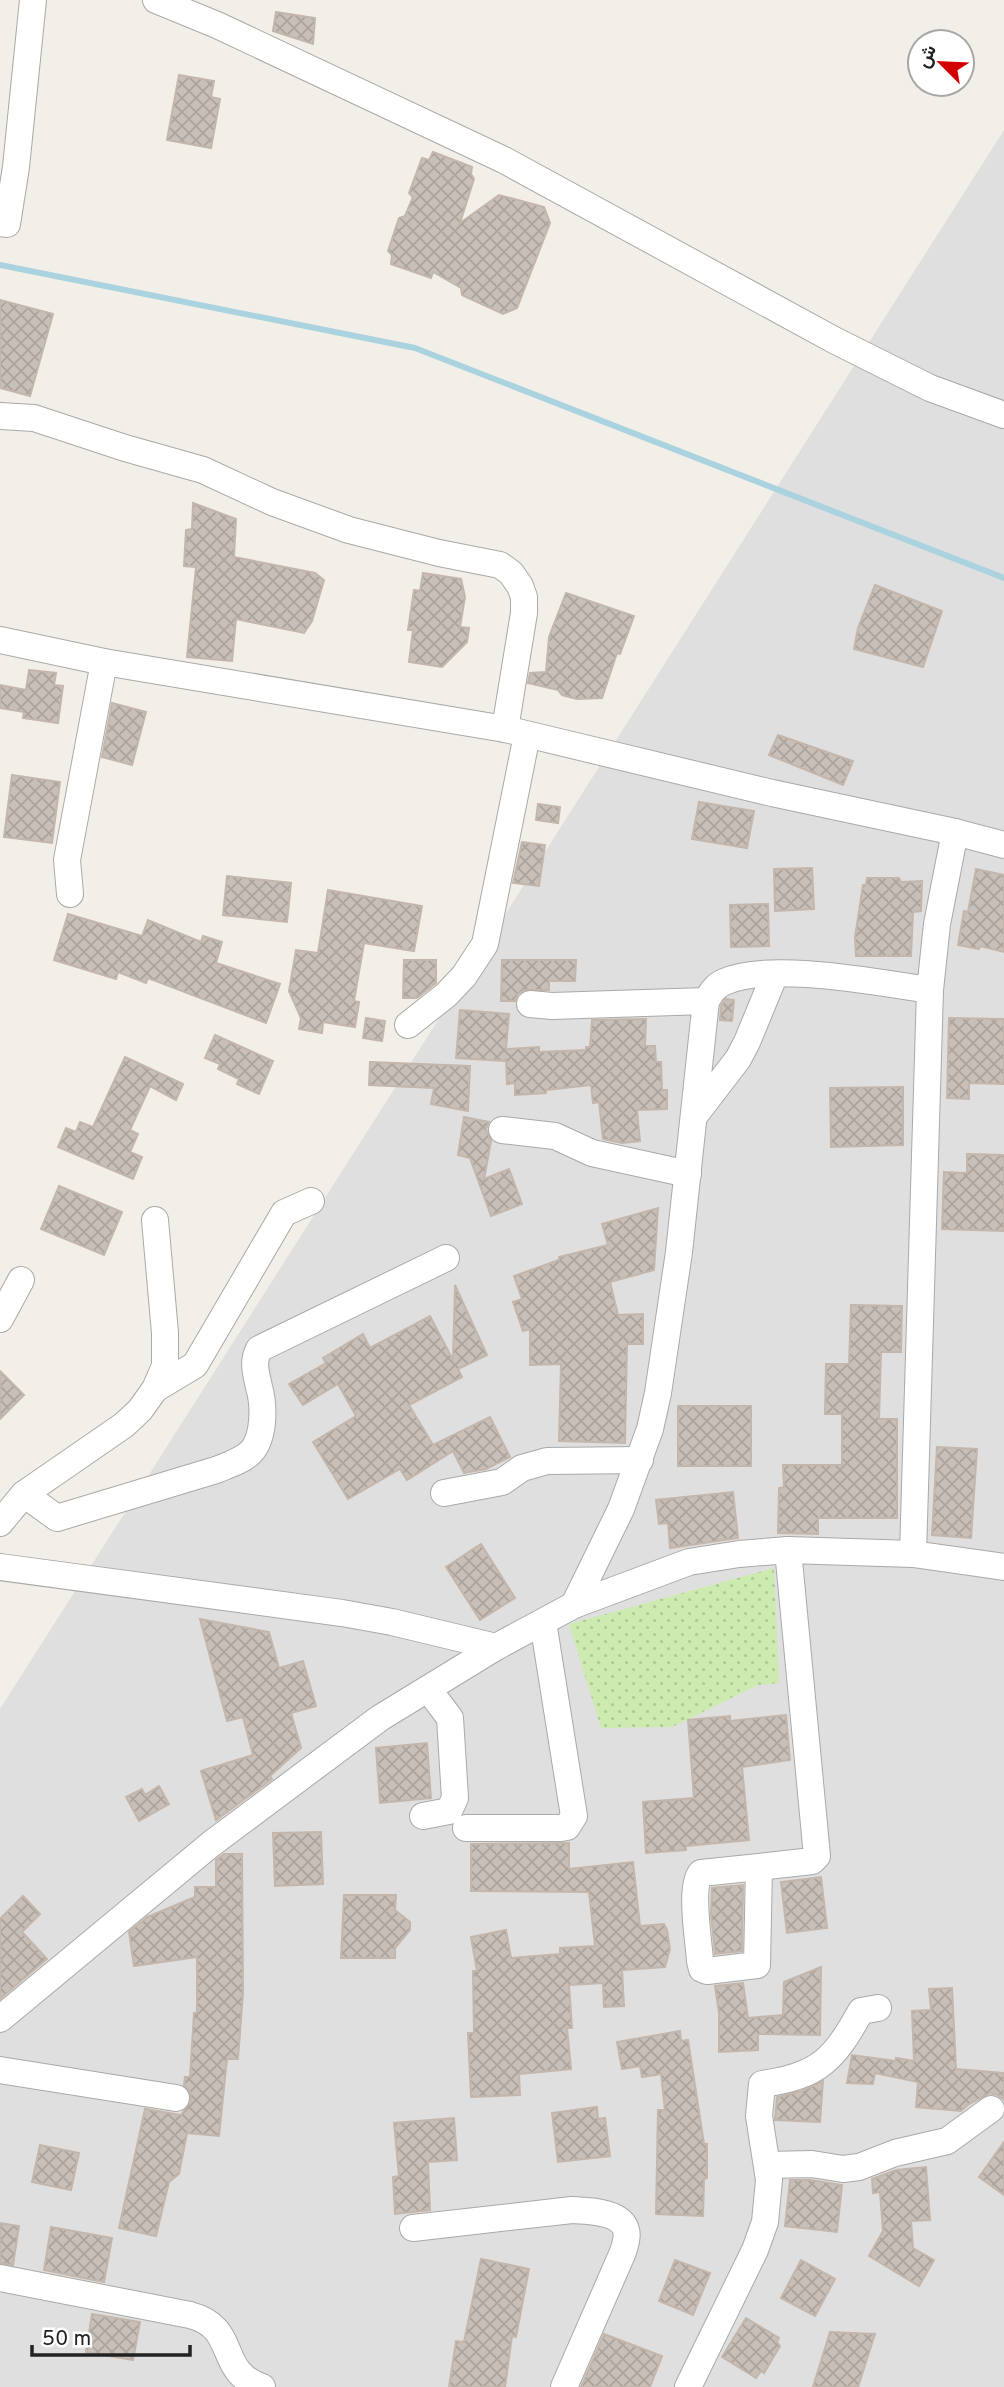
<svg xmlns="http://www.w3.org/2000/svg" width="1004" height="2387" font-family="Overpass,Vazirmatn,sans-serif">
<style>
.residential{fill:#e0dfdf}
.grass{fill:url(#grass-dots)}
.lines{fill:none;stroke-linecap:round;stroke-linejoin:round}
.stream{stroke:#aad3df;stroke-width:6}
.building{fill:url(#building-cross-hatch);stroke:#c4b6ab;stroke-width:2}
.minor-casing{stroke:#a9a9a9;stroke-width:28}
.minor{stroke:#fff;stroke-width:26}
</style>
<defs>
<pattern id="grass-dots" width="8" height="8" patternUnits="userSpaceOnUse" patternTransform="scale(1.75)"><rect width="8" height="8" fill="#cdebb0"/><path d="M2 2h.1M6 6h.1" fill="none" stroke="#b0c997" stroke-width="1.8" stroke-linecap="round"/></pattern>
<pattern id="building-cross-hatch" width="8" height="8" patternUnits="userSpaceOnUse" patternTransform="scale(1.75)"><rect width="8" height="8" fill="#c7bfb8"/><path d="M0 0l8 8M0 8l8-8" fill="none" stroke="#aba49e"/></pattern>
</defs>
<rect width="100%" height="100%" fill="#f2efe9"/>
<path class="residential" d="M 1004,130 L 1004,2387 L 0,2387 L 0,1709 Z"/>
<path class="grass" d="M 774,1568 L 779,1683 L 758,1685 L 672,1727 L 601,1728 L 569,1624 Z"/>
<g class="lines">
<path class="stream" d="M 0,265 L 415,348 L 1004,578"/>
</g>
<g class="building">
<path d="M 276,12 L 315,18 L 313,44 L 273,31 Z"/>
<path d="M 179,75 L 214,81 L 211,97 L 220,99 L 211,148 L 167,140 Z"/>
<path d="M 433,152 L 472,167 L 471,174 L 474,179 L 460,223 L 499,195 L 544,207 L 550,223 L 517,308 L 503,314 L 462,295 L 461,288 L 433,272 L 431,278 L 391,264 L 392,255 L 388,251 L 399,218 L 405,216 L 413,197 L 409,193 L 422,158 L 429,160 Z"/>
<path d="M 0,300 L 53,314 L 30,396 L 0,388 Z"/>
<path d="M 193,503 L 236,519 L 234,557 L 315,573 L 324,580 L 312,621 L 304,633 L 236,619 L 232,661 L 187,657 L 196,567 L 184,566 L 186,530 L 192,529 Z"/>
<path d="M 423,573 L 461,579 L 465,597 L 460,627 L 469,628 L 467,642 L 442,667 L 409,662 L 413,630 L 408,630 L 414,590 L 420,591 Z"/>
<path d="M 875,585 L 942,611 L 923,667 L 854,649 L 858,628 Z"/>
<path d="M 566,593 L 634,616 L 620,654 L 617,653 L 602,698 L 577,699 L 562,695 L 558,690 L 528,683 L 530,673 L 546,672 L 549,637 Z"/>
<path d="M 29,670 L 56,673 L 54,685 L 63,686 L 58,723 L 23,718 L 24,712 L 0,708 L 0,685 L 26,690 Z"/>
<path d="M 112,703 L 146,712 L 132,765 L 102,757 Z"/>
<path d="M 778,735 L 853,761 L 843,785 L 769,755 Z"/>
<path d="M 12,775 L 60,782 L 52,843 L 4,837 Z"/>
<path d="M 699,802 L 754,811 L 747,848 L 692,839 Z"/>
<path d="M 538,804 L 560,807 L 558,823 L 536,820 Z"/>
<path d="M 522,842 L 545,845 L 539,886 L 513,883 Z"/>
<path d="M 812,868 L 814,909 L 775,911 L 774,869 Z"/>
<path d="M 976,869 L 1004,875 L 1004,952 L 980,946 L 979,949 L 958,945 L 964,911 L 968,912 Z"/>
<path d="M 227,876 L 291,883 L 287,922 L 223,915 Z"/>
<path d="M 867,878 L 899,878 L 901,882 L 922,881 L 921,911 L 913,912 L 911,956 L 856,956 L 855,937 L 863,885 L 866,885 Z"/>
<path d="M 328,890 L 422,906 L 414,951 L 364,943 L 354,1001 L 359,1002 L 355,1027 L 323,1022 L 322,1033 L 299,1029 L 301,1018 L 289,991 L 296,950 L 318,953 Z"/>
<path d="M 768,904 L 769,946 L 731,947 L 730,905 Z"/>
<path d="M 68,914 L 142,936 L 148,920 L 201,942 L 203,936 L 222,942 L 216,963 L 280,984 L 266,1023 L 148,978 L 146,983 L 118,972 L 116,979 L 54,960 Z"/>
<path d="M 404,960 L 436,960 L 436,983 L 417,998 L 403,998 Z"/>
<path d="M 502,960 L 576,960 L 575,981 L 549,981 L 549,990 L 524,990 L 518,994 L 515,1001 L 501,1001 Z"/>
<path d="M 726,999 L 734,1000 L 732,1021 L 720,1020 L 721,1006 Z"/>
<path d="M 460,1010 L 509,1014 L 506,1049 L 539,1047 L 539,1052 L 586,1050 L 586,1047 L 590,1047 L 592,1020 L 646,1019 L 645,1046 L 655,1046 L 656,1062 L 661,1062 L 662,1090 L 667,1090 L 667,1109 L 637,1110 L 640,1141 L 622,1143 L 603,1139 L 599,1102 L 593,1103 L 591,1085 L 546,1090 L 546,1093 L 515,1095 L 515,1083 L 507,1084 L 506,1059 L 505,1061 L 456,1058 Z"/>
<path d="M 366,1018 L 385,1021 L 382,1041 L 363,1038 Z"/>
<path d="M 949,1018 L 1004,1019 L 1004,1084 L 969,1083 L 969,1099 L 947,1098 Z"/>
<path d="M 215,1035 L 273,1061 L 259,1094 L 237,1084 L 239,1079 L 218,1069 L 220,1064 L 205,1058 Z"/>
<path d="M 125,1057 L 183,1084 L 176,1100 L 150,1086 L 130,1130 L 138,1134 L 130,1152 L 142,1157 L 133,1179 L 58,1147 L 66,1128 L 76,1132 L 80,1122 L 93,1127 Z"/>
<path d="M 370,1062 L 470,1066 L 468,1111 L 431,1104 L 434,1088 L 369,1085 Z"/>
<path d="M 903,1087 L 903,1145 L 831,1147 L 830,1088 Z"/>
<path d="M 464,1117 L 489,1122 L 486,1129 L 491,1141 L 484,1179 L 509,1169 L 522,1204 L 491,1216 L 470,1158 L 458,1155 Z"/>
<path d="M 967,1154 L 1004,1155 L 1004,1231 L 942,1229 L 944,1172 L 967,1173 Z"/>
<path d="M 59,1186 L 122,1212 L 104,1255 L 41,1229 Z"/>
<path d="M 658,1208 L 654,1270 L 610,1282 L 618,1315 L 643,1314 L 643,1344 L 627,1344 L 625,1443 L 559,1441 L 561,1364 L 530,1365 L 530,1329 L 523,1331 L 513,1302 L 522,1299 L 514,1276 L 559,1260 L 559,1257 L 608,1245 L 602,1224 Z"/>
<path d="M 455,1285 L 487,1355 L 458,1369 L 462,1377 L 409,1405 L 433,1445 L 490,1417 L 510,1457 L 486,1469 L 464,1473 L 453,1451 L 407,1480 L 400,1469 L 348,1499 L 313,1442 L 356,1416 L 338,1384 L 303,1405 L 289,1384 L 326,1363 L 323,1358 L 363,1334 L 370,1348 L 430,1316 L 453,1360 Z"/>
<path d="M 851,1305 L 902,1306 L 901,1352 L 881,1352 L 879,1419 L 897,1419 L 897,1518 L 818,1518 L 818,1534 L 778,1533 L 779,1488 L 784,1487 L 783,1465 L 842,1465 L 842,1414 L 825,1414 L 826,1364 L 849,1364 Z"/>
<path d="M 0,1371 L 24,1395 L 0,1419 Z"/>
<rect x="678" y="1406" width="73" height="60"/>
<path d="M 937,1447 L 977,1449 L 971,1538 L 932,1535 Z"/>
<path d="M 733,1492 L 738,1538 L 670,1548 L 668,1523 L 659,1524 L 656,1500 Z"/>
<path d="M 481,1544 L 515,1598 L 480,1620 L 446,1567 Z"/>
<path d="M 200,1619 L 269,1632 L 279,1668 L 303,1661 L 316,1706 L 291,1713 L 301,1748 L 270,1776 L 272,1779 L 216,1820 L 201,1771 L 253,1755 L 243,1717 L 227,1721 Z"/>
<path d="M 786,1715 L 790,1760 L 742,1767 L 749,1840 L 686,1846 L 686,1850 L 646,1853 L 643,1802 L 694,1798 L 688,1720 L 730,1716 L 730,1721 Z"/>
<path d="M 427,1743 L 431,1798 L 380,1803 L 376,1748 Z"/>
<path d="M 159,1786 L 169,1804 L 139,1821 L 126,1797 L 142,1789 L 145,1795 Z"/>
<path d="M 321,1832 L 323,1884 L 275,1886 L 273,1833 Z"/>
<path d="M 569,1843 L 569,1869 L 633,1862 L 640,1926 L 664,1924 L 667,1930 L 670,1949 L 665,1967 L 622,1970 L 624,2006 L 604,2007 L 603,1983 L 569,1985 L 572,2028 L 567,2028 L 571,2069 L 519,2074 L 520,2095 L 471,2097 L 468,2033 L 474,2033 L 473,1971 L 477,1971 L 471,1937 L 506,1930 L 511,1958 L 560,1954 L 560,1948 L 595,1946 L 589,1892 L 471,1891 L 471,1844 Z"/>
<path d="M 224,1854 L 242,1854 L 243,1993 L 238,2059 L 227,2059 L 219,2136 L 187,2133 L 179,2174 L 169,2182 L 156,2236 L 119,2228 L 145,2109 L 181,2115 L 191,2101 L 190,2092 L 184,2085 L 185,2077 L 190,2077 L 194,2013 L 197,2013 L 197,1957 L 134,1966 L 129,1932 L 147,1917 L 195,1897 L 195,1887 L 216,1887 L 216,1860 Z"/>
<path d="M 821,1877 L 827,1928 L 787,1933 L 781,1882 Z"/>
<path d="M 743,1885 L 742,1951 L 715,1954 L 711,1914 L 712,1888 Z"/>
<path d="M 344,1895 L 396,1895 L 395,1910 L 410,1922 L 410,1930 L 395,1948 L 395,1958 L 341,1958 Z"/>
<path d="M 23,1896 L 40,1914 L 22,1932 L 47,1959 L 0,1999 L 0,1919 Z"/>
<path d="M 821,1967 L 820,2035 L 758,2034 L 758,2050 L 719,2052 L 719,2013 L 715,1986 L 743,1983 L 748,2018 L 783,2015 L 784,1982 Z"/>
<path d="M 952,1988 L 956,2069 L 1004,2073 L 1004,2100 L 998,2095 L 990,2093 L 969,2104 L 961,2111 L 916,2107 L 918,2082 L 875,2073 L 873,2084 L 847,2083 L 852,2055 L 896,2061 L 896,2058 L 914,2061 L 912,2011 L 931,2010 L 929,1989 Z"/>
<path d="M 680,2031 L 681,2041 L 688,2040 L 704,2144 L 707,2144 L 707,2178 L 704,2179 L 703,2216 L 656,2214 L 658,2110 L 665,2110 L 661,2074 L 642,2077 L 640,2066 L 622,2069 L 617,2042 Z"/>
<path d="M 823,2081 L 820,2122 L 775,2120 L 777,2097 L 802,2091 Z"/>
<path d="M 597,2107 L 598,2119 L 605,2118 L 610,2156 L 558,2162 L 552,2113 Z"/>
<path d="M 454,2118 L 457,2160 L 428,2162 L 430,2210 L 395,2214 L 393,2177 L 399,2176 L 394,2123 Z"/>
<path d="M 1004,2142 L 1004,2195 L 979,2177 Z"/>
<path d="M 40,2145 L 79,2153 L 71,2190 L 32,2182 Z"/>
<path d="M 926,2167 L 930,2220 L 911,2221 L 913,2248 L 934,2260 L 919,2286 L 869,2256 L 883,2231 L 880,2192 L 873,2193 L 872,2179 L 896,2170 Z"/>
<path d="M 790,2180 L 811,2180 L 842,2185 L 837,2232 L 785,2226 Z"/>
<path d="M 0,2223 L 19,2226 L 13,2265 L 0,2263 Z"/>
<path d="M 51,2227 L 112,2238 L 104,2282 L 44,2270 Z"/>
<path d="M 481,2259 L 529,2269 L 516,2337 L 512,2336 L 505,2387 L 449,2387 L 456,2341 L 464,2342 Z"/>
<path d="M 675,2260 L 710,2273 L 693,2315 L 659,2301 Z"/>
<path d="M 801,2260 L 835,2279 L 815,2316 L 781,2298 Z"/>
<path d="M 92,2314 L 140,2322 L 133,2360 L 86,2352 Z"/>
<path d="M 746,2318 L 779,2338 L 777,2342 L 780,2346 L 764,2373 L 761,2371 L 756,2378 L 722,2357 Z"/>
<path d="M 830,2332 L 875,2334 L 858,2387 L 813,2387 Z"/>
<path d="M 604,2334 L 662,2356 L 650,2387 L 581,2387 Z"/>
</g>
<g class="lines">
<g class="minor-casing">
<g id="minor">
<path d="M 156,0 L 217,25 L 504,160 L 834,340 L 930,388 L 1004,415"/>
<path d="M 0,223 L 7,224 L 16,167 L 33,0"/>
<path d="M 0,416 L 34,418 L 125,448 L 203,470 L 272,502 L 349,530 L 439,553 L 500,565 L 511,573 L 520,586 L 524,597 L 524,613 L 505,729"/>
<path d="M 0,640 L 104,662 L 505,729 L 772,793 L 955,832 L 1004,845"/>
<path d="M 70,894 L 67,860 L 104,662"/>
<path d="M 530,1004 L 552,1006 L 706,1001"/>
<path d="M 408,1025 L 446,995 L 464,976 L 485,944 L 527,735"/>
<path d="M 695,1115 L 738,1059 L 747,1042 L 775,974"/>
<path d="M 502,1130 L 555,1136 L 592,1153 L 688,1174"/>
<path d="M 0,1319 L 21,1280"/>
<path d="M 155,1389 L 195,1365 L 284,1213 L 311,1201"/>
<path d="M 444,1493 L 502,1482 L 522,1468 L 547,1461 L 640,1460"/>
<path d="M 24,1494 L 57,1518 L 216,1470 C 228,1465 242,1461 251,1452 C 265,1437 264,1404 259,1387 C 256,1373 252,1362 259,1349 L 446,1258"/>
<path d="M 0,1523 L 24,1494 L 124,1425 L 140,1410 L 155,1389 L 165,1366 L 165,1333 L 155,1220"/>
<path d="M 913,1554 L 930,990 L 937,924 L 955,832"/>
<path d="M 0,1567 L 342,1613 L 392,1622 L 496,1647"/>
<path d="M 574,1605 L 621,1509 L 650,1429 L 658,1393 L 679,1252 L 706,1001 C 711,993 715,986 724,982 C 769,961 880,983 930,990"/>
<path d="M 423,1816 L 449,1811 L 455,1798 L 450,1718 L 428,1689"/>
<path d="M 466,1828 L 561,1828 L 567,1827 L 574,1816 L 543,1622"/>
<path d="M 759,1867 L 701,1873 C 689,1887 699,1942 700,1961 L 702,1969 L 707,1971 L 757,1965 L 759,1867 L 812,1861 L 817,1856 L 788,1550"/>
<path d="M 0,2019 L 211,1844 L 380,1718 L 496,1647 L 574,1605 L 689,1562 L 739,1554 L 788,1550 L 913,1554 L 1004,1567"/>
<path d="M 0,2070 L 176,2098"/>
<path d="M 767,2165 L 812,2164 L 843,2169 L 859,2167 L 895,2153 L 947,2141 L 991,2109"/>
<path d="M 413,2228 L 572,2210 C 587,2211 621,2211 626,2230 C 628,2237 625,2245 623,2252 L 564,2387"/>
<path d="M 0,2278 L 190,2315 C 240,2328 215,2371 262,2387"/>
<path d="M 688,2387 L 755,2250 L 765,2222 L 769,2180 L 759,2116 L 762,2084 C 820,2076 834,2059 861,2011 L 878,2008"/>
</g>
</g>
<use href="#minor" class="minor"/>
</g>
<g transform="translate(941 63) rotate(294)"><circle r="33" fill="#ffffff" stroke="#a7a7a7" stroke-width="2"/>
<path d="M0-5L12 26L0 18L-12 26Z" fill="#d40000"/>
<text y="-10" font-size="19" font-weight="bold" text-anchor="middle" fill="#222222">ش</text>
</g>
<path d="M32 2345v10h158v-10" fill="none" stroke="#222222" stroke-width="3.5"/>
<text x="42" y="2345" font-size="21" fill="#222222" stroke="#ffffff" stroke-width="5" paint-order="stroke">50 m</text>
</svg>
